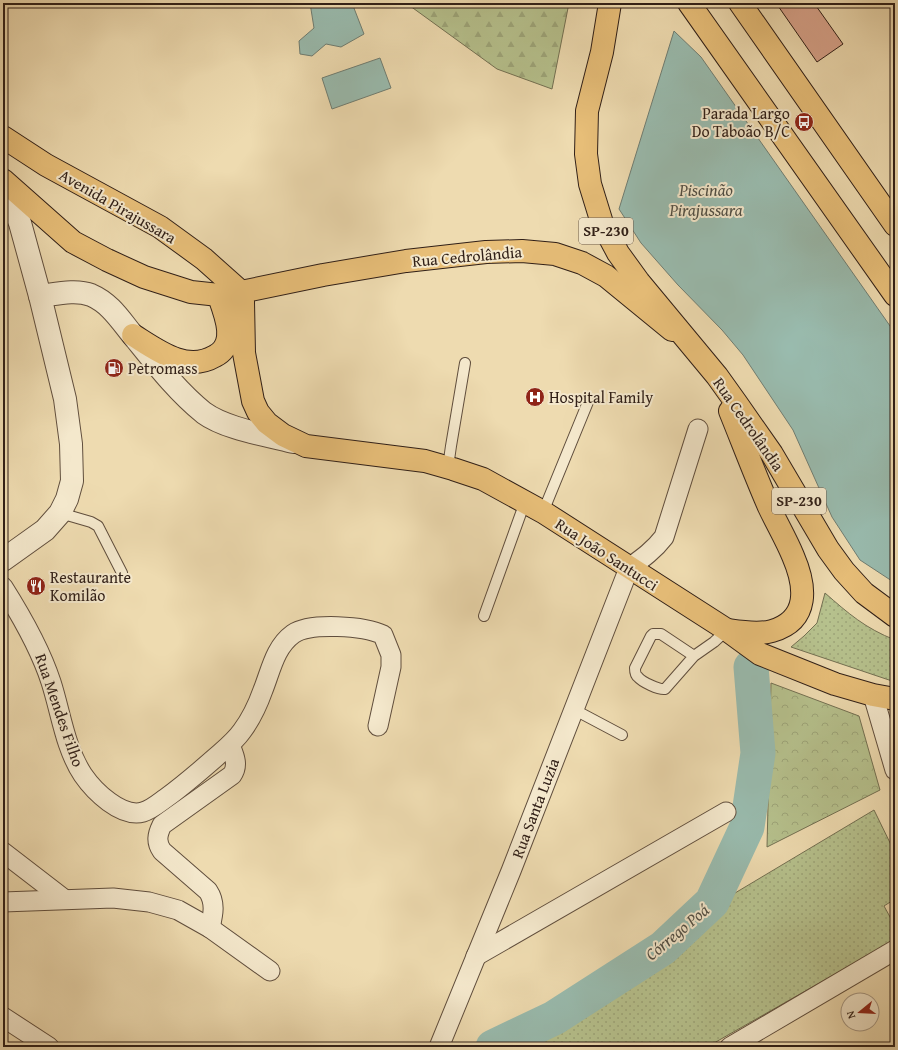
<svg xmlns="http://www.w3.org/2000/svg" width="898" height="1050" font-family="'Gentium Book Plus',serif">
<style>
.grass{fill:url(#grass-dots);stroke:#737052}
.forest{fill:url(#forest-firs);stroke:#737052}
.park{fill:url(#park-crowns);stroke:#737052}
.water{fill:#99bbae;stroke:#6f7d72}
.lines{fill:none;stroke-linecap:round;stroke-linejoin:round}
.river{stroke:#99bbae;stroke-width:35}
.building{fill:#d8a38b;stroke:#301f17}
.service-casing{stroke:#604e3d;stroke-width:12}
.minor-casing{stroke:#604e3d;stroke-width:21}
.tertiary-casing{stroke:#604e3d;stroke-width:24}
.primary-casing{stroke:#301f17;stroke-width:24}
.trunk-casing{stroke:#301f17;stroke-width:24}
.service{stroke:#f4e8cc;stroke-width:10}
.minor{stroke:#f4e8cc;stroke-width:19}
.tertiary{stroke:#f4e8cc;stroke-width:22}
.primary{stroke:#e7be78;stroke-width:22}
.trunk{stroke:#e7be78;stroke-width:22}
.labels{text-anchor:middle;stroke-width:4;stroke-linejoin:round;paint-order:stroke}
.shield{fill:#f4e8cc;stroke:#6b5b4d;stroke-width:1}
.shield-label{font-size:15px;font-weight:bold;fill:#301f17}
.poi-label{font-size:16px;fill:#301f17;stroke:#f4e8cc;text-anchor:start}
.street-label{font-size:16px;fill:#301f17;stroke:#f4e8cc}
.water-label{font-size:17px;font-style:italic;fill:#504e44;stroke:#f4e8cc}
</style>
<defs>
<pattern id="grass-dots" width="8" height="8" patternUnits="userSpaceOnUse"><rect width="8" height="8" fill="#b6c18d"/><path d="M2 2h.1M6 6h.1" fill="none" stroke="#9da579" stroke-width="1.8" stroke-linecap="round"/></pattern>
<pattern id="forest-firs" width="22" height="20" patternUnits="userSpaceOnUse"><rect width="22" height="20" fill="#b6c18d"/><path d="M5 1l3.5 6h-7zM16 11l3.5 6h-7z" fill="#9da579"/></pattern>
<pattern id="park-crowns" width="20" height="18" patternUnits="userSpaceOnUse"><rect width="20" height="18" fill="#b6c18d"/><path d="M2 6a3 3 0 1 1 6 0M12 15a3 3 0 1 1 6 0" fill="none" stroke="#9da579"/></pattern>
</defs>
<rect width="100%" height="100%" fill="#eedbb0"/>
<filter id="stains"><feTurbulence type="fractalNoise" baseFrequency=".005" numOctaves="4"/><feColorMatrix values="0 0 0 0 .2 0 0 0 0 .09 0 0 0 0 .02 0 0 0 .5 -.17"/></filter>
<radialGradient id="worn" r=".72"><stop offset=".6" stop-color="#630" stop-opacity="0"/><stop offset="1" stop-color="#630" stop-opacity=".3"/></radialGradient>
<g class="grass">
<path d="M 825,593 C 849,614 865,628 895,640 L 895,682 L 791,647 L 804,636 L 817,623 Z"/>
<path d="M 874,810 L 895,853 L 895,899 L 884,906 L 895,926 L 895,940 L 707,1047 L 506,1047 L 584,1009 L 685,949 L 730,896 Z"/>
</g>
<path class="forest" d="M 406,3 L 569,3 L 552,89 L 497,69 Z"/>
<path class="park" d="M 771,683 L 859,716 L 880,790 L 767,847 Z"/>
<g class="water">
<path d="M 310,3 L 352,3 L 364,34 L 341,47 L 326,44 L 312,56 L 300,54 L 299,41 L 314,28 Z"/>
<path d="M 674,31 L 701,57 L 895,333 L 895,583 L 860,560 L 832,517 L 793,430 L 743,355 L 722,330 L 678,285 L 641,243 L 619,209 Z"/>
<path d="M 380,58 L 391,88 L 332,109 L 322,78 Z"/>
</g>
<g class="lines">
<path class="river" d="M 493,1047 L 554,1018 L 663,948 L 712,902 L 747,827 L 758,753 L 751,667"/>
</g>
<path class="building" d="M 776,3 L 814,3 L 843,44 L 817,62 Z"/>
<g class="lines">
<g class="service-casing">
<g id="service">
<path d="M 448,467 L 451,446 L 465,363"/>
<path d="M 543,512 L 588,402"/>
<path d="M 60,513 L 91,522 L 98,526 L 122,573"/>
<path d="M 484,616 L 525,502"/>
<path d="M 694,656 L 661,634 L 653,634 L 651,636 L 635,668 C 635,671 635,675 638,677 C 642,682 659,690 665,689 L 694,656 L 714,642 L 727,630"/>
<path d="M 573,709 L 622,735"/>
</g>
</g>
<g class="minor-casing">
<g id="minor">
<path d="M 3,587 C 22,617 40,648 51,682 C 61,713 65,748 83,775 C 94,791 121,818 143,812 C 151,810 159,803 166,798 C 184,785 200,771 216,757 C 225,749 235,741 242,731 C 251,719 258,704 263,690 C 271,670 275,647 293,634 C 310,622 365,626 383,635 L 391,655 L 391,667 L 378,726"/>
<path d="M 873,695 L 895,770"/>
<path d="M 3,852 L 64,899"/>
<path d="M 3,902 L 113,898 L 149,902 L 178,910 L 210,928 L 270,971"/>
<path d="M 210,928 C 213,915 216,903 208,891 L 162,851 C 156,842 157,835 162,825 L 232,775 C 239,765 234,755 230,745"/>
<path d="M 476,956 L 726,812"/>
<path d="M 3,1017 L 49,1047"/>
<path d="M 439,1047 L 511,871 L 629,568 C 643,558 654,550 664,537 L 698,429"/>
<path d="M 730,1047 L 895,950"/>
</g>
</g>
<g class="tertiary-casing">
<g id="tertiary">
<path d="M 3,183 L 20,223 L 40,296 L 65,399 L 71,444 L 72,481 L 67,499 L 60,513 L 45,530 L 3,560"/>
<path d="M 40,296 C 56,294 76,289 91,295 C 112,304 122,323 136,339 C 157,365 178,392 204,413 C 226,429 267,435 293,442"/>
</g>
</g>
<g class="primary-casing">
<g id="primary">
<path d="M 689,3 L 895,295"/>
<path d="M 3,137 L 46,165 L 160,227 L 204,259 L 241,292"/>
<path d="M 3,180 L 73,242 L 107,260 L 144,277 L 191,292 L 219,295 L 241,292 L 323,275 L 406,261 L 486,252 L 522,251 L 555,254 L 582,263 L 606,276 L 672,330"/>
<path d="M 241,292 L 243,302 L 244,353 L 253,401 L 258,412 L 267,423 L 283,435 L 306,446 L 425,461 L 453,469 L 483,479 L 543,512 L 727,630 L 760,654 L 835,684 L 873,695 L 895,699"/>
<path d="M 133,335 C 157,350 186,373 215,356 C 223,352 227,346 228,337 C 230,323 222,308 219,295"/>
</g>
</g>
<g class="trunk-casing">
<g id="trunk">
<path d="M 610,3 L 602,52 L 587,111 L 586,154 L 590,184 L 602,223 L 618,253 L 639,282 L 717,376 L 737,404 L 772,454 L 828,549 L 844,571 L 864,593 L 895,616"/>
<path d="M 740,3 L 895,225"/>
<path d="M 727,630 C 741,632 758,635 772,631 C 810,620 806,586 793,556 C 786,539 777,524 769,507 C 755,475 743,443 730,411"/>
</g>
</g>
<use href="#service" class="service"/>
<use href="#minor" class="minor"/>
<use href="#tertiary" class="tertiary"/>
<use href="#primary" class="primary"/>
<use href="#trunk" class="trunk"/>
</g>
<defs>
<g id="bus-disc" transform="scale(1)"><circle r="9.5" fill="#8f2418" stroke="#f4e8cc"/><path d="M-5-6H5V4H4V6H2V4H-2V6H-4V4H-5ZM-3.5-4V0h7V-4ZM-3.5 1.2v1.5H-2V1.2ZM2 1.2v1.5H3.5V1.2Z" fill="#fff"/></g>
<g id="fuel-disc" transform="scale(1)"><circle r="9.5" fill="#8f2418" stroke="#f4e8cc"/><path d="M-5.5-6h7V0h2V4h1.3V-2.5L3-4.5l.8-.8L6-3V5H2.5V1h-1V6h-7ZM-4.2-4.7v3.2H.2V-4.7Z" fill="#fff"/></g>
<g id="hospital-disc" transform="scale(1)"><circle r="9.5" fill="#8f2418" stroke="#f4e8cc"/><path d="M-5-5h3v3.5h4V-5h3V5h-3V1.5h-4V5h-3Z" fill="#fff"/></g>
<g id="restaurant-disc" transform="scale(1)"><circle r="9.5" fill="#8f2418" stroke="#f4e8cc"/><path d="M-5-6h1v4h1v-4h1v4h1v-4h1v5L-1.5 .5V6h-2V.5L-5-1ZM5-6V6H3V1.5H1.5Q1.5-4 5-6Z" fill="#fff"/></g>
</defs>
<g fill-rule="evenodd">
<use href="#bus-disc" x="804" y="122"/>
<use href="#fuel-disc" x="114" y="368"/>
<use href="#hospital-disc" x="535" y="397"/>
<use href="#restaurant-disc" x="36" y="586"/>
</g>
<g class="labels">
<g class="shield">
<rect x="579" y="218" width="54" height="26" rx="3"/>
<rect x="772" y="488" width="54" height="26" rx="3"/>
</g>
<g class="shield-label">
<text x="606" y="236">SP-230</text>
<text x="799" y="506">SP-230</text>
</g>
<g class="poi-label">
<text x="790" y="119" text-anchor="end">Parada Largo<tspan x="790" dy="18">Do Taboão B/C</tspan></text>
<text x="128" y="374">Petromass</text>
<text x="549" y="403">Hospital Family</text>
<text x="50" y="583">Restaurante<tspan x="50" dy="18">Komilão</tspan></text>
</g>
<g class="street-label">
<text transform="translate(118 206) rotate(30)" y="6">Avenida Pirajussara</text>
<text transform="translate(467 256) rotate(-5)" y="6">Rua Cedrolândia</text>
<text transform="translate(749 424) rotate(55)" y="6">Rua Cedrolândia</text>
<text transform="translate(607 554) rotate(33)" y="6">Rua João Santucci</text>
<text transform="translate(60 710) rotate(71)" y="6">Rua Mendes Filho</text>
<text transform="translate(535 808) rotate(-69)" y="6">Rua Santa Luzia</text>
</g>
<g class="water-label">
<text x="706" y="196">Piscinão<tspan x="706" dy="20">Pirajussara</tspan></text>
<text transform="translate(677 932) rotate(-40)" y="6">Córrego Poá</text>
</g>
</g>
<rect width="898" height="1050" fill="none" stroke="#eedbb0" stroke-width="16"/>
<rect x="4" y="4" width="890" height="1042" fill="none" stroke="#301f17" stroke-width="2"/>
<rect x="8" y="8" width="882" height="1034" fill="none" stroke="#301f17"/>
<g transform="translate(860 1012) rotate(252)"><circle r="19" fill="#f4e8cc" stroke="#a69884"/>
<path d="M0-3L7 15L0 10L-7 15Z" fill="#8f2418"/>
<text y="-6" font-size="11" font-weight="bold" text-anchor="middle" fill="#301f17">N</text>
</g>
<rect width="100%" height="100%" filter="url(#stains)"/>
<rect width="100%" height="100%" fill="url(#worn)"/>
</svg>
